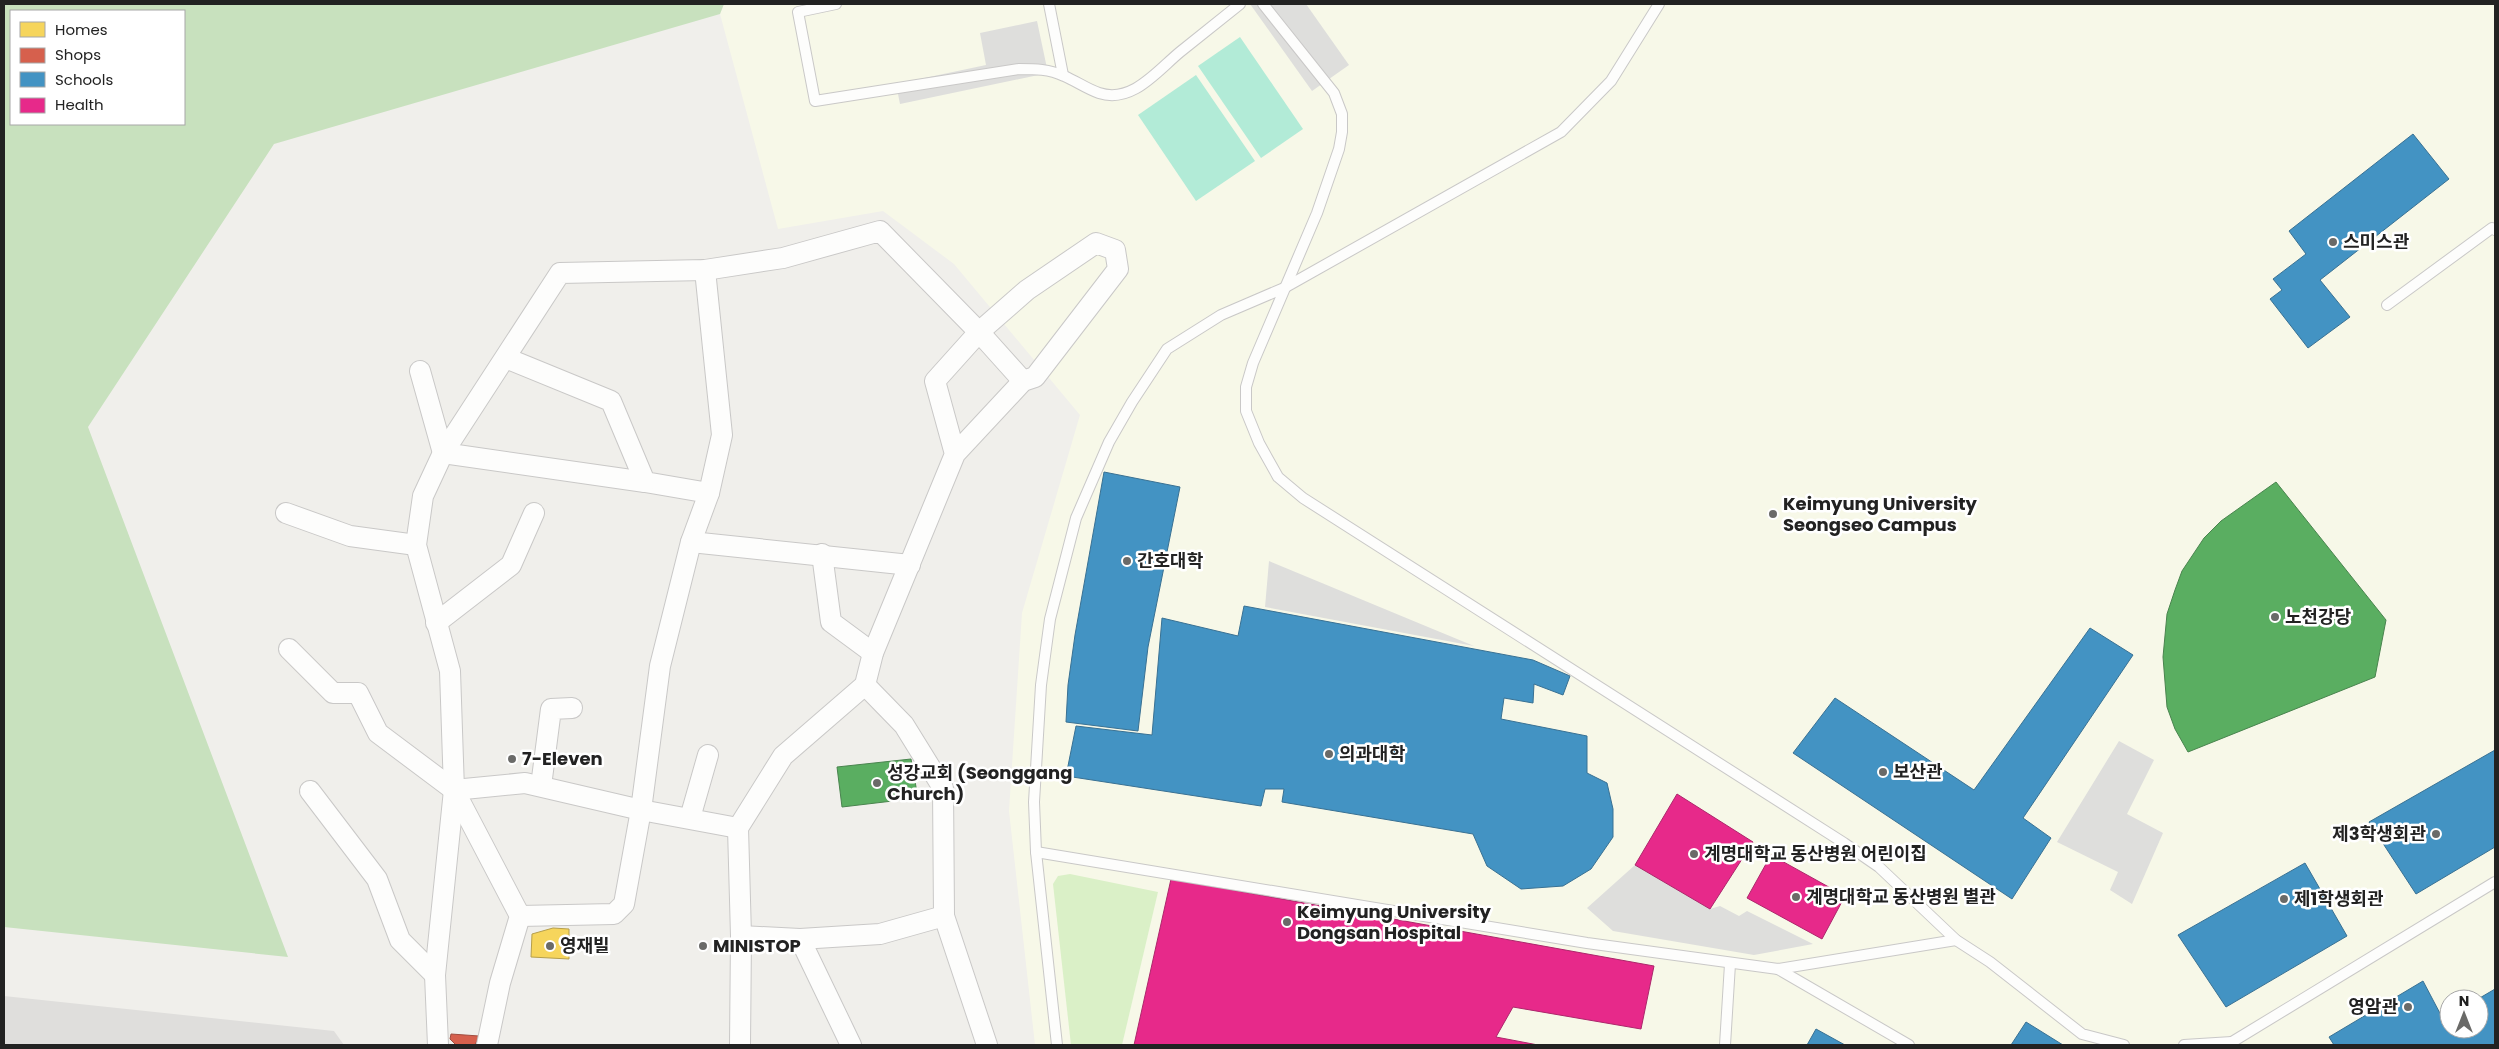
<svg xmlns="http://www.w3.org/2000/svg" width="2499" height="1049" font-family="Poppins,'Noto Sans KR',sans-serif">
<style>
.residential{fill:#dfdedc}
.education{fill:#f7f8e8;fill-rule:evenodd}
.religious{fill:#dededc}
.grass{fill:#daf0c7}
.forest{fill:#c8e1be;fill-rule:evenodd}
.pitch{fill:#b2ebd7}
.homes{fill:#f6d55c;stroke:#b69f4b}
.shops{fill:#d6604d;stroke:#a04d40}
.schools{fill:#4393c3;stroke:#397193}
.health{fill:#e7298a;stroke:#ac276b}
.public{fill:#5aae61;stroke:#49844e}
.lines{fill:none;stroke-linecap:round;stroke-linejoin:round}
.lane-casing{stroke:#c9c8c7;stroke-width:12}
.street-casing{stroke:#c9c8c7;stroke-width:22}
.lane{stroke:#fdfdfc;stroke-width:10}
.street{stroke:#fdfdfc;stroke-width:20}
.poi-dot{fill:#6a6a68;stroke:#fff;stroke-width:2}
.labels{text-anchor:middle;stroke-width:5;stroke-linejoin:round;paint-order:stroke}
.poi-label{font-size:18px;font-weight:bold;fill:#222;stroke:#fff;text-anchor:start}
</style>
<rect width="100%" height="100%" fill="#f0efeb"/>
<path class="residential" d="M 4,996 L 334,1031 L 344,1045 L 4,1045 Z"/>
<path class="education" d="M 724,4 L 2495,4 L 2495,1045 L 1035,1045 L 1009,811 L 1022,613 L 1080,415 L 954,264 L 883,211 L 778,229 L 720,14 ZM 2449,999 L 2479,999 L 2479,1029 L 2449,1029 Z"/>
<g class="religious">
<path d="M 1250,4 L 1306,4 L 1349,65 L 1312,91 Z"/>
<path d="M 1037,21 L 1048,73 L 900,104 L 896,84 L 986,65 L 980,33 Z"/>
<path d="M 1269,561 L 1428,627 L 1474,646 L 1265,607 Z"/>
<path d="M 2119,741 L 2154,760 L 2127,814 L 2163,833 L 2132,904 L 2110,890 L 2118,872 L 2057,842 Z"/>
<path d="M 1635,865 L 1710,909 L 1720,906 L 1739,916 L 1747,911 L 1813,944 L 1754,955 L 1613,931 L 1587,908 Z"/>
</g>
<path class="grass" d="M 1070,874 L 1158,892 L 1122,1045 L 1071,1045 L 1053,884 L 1058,876 Z"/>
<path class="forest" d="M 4,4 L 724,4 L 720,14 L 274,144 L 88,427 L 288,957 L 4,927 ZM 11,11 L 184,11 L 184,124 L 11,124 Z"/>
<g class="pitch">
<path d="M 1240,37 L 1303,129 L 1261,158 L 1198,66 Z"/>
<path d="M 1196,75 L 1255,161 L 1196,201 L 1138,115 Z"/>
</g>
<path class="homes" d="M 553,928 L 569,929 L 569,959 L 531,957 L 532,934 Z"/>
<path class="shops" d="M 451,1034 L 479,1036 L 475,1045 L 456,1045 L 450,1039 Z"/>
<g class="schools">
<path d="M 2413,134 L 2449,179 L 2320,280 L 2350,317 L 2308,348 L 2270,299 L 2282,290 L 2273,279 L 2306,254 L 2289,231 Z"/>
<path d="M 1104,472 L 1180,487 L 1148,647 L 1138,731 L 1066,722 L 1068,685 L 1075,635 Z"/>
<path d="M 1244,606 L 1533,660 L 1570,676 L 1563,695 L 1534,684 L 1533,703 L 1504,698 L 1501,719 L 1587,736 L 1587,773 L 1607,783 L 1613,809 L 1613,837 L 1591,869 L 1563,886 L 1521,889 L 1487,866 L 1473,834 L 1282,802 L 1284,789 L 1265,789 L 1261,806 L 1066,776 L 1076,726 L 1152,735 L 1162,618 L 1238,636 Z"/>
<path d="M 2090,628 L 2133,655 L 2023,818 L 2051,838 L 2012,899 L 1793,753 L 1835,698 L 1974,790 Z"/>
<path d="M 2495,750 L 2495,847 L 2416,894 L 2369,822 Z"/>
<path d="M 2305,863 L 2347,936 L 2226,1007 L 2178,935 Z"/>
<path d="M 2423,981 L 2443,1019 L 2449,1016 L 2449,1029 L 2479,1029 L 2478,999 L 2495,989 L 2495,1045 L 2334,1045 L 2329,1037 Z"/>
<path d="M 2026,1022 L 2063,1045 L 2011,1045 Z"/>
<path d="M 1816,1029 L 1845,1045 L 1807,1045 Z"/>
</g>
<g class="health">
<path d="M 1677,794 L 1753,842 L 1710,909 L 1635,865 Z"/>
<path d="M 1771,855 L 1845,896 L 1822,939 L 1747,898 Z"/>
<path d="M 1171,879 L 1654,966 L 1641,1029 L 1513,1007 L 1496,1037 L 1538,1045 L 1134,1045 Z"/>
</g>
<g class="public">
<path d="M 2276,482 L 2386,620 L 2375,677 L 2188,752 L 2175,729 L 2167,707 L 2163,657 L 2167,614 L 2175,590 L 2182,571 L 2204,538 L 2221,521 Z"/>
<path d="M 911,759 L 918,798 L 842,807 L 837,767 Z"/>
</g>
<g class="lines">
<g class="lane-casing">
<g id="lane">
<path d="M 836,4 L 798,12 L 815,101 L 1019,69 C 1035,69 1049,69 1064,76 C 1076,81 1087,89 1099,93 C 1132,104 1157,71 1180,52 C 1200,36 1220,20 1240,4"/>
<path d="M 1049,4 L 1063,75"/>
<path d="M 1263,4 L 1334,93 L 1342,114 L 1342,132 L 1339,149 L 1317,213 L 1253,363 L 1246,387 L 1246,411 L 1259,443 L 1278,477 L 1303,498 L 1844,843 L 1879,867 L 1956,940 L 1990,962 L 2082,1034 L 2124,1045"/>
<path d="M 2387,305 L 2492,228 L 2495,230"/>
<path d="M 1036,852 L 1587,943 L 1778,969 L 1956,940"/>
<path d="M 1778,969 L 1909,1045"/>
<path d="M 2232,1042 L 2495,882"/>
<path d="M 1057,1045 L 1036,852 L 1034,802 L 1041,685 L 1050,619 L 1076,518 L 1109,442 L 1132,402 L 1167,349 L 1221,315 L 1284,288 L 1561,132 L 1611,81 L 1659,4"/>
<path d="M 1725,1045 L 1730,964"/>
<path d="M 2184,1045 L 2232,1042 L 2233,1045"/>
</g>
</g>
<g class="street-casing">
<g id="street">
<path d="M 506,358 L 611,401 L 645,482 L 709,493"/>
<path d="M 420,371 L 443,453 L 645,482"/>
<path d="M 286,513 L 350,536 L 416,545"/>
<path d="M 691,542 L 910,565"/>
<path d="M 822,554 L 831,622 L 873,653"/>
<path d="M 436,623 L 511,565 L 534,513"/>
<path d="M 289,649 L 333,693 L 358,693 L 378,733 L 454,790 L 520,916 L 500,983 L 487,1045"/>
<path d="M 865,685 L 904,725 L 943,788 L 944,916 L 987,1045"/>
<path d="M 541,786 L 551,709 L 572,708"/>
<path d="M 454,790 L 525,783 L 641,810 L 738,828"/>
<path d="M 310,791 L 377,879 L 400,940 L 435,975"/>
<path d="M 690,818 L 708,755"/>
<path d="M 520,916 L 614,914 L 624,904 L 641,810 L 660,666 L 691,542 L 709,493 L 722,435 L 705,270"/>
<path d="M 741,936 L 800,939 L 880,934 L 944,916"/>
<path d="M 800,939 L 851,1045"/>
<path d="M 438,1045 L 435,975 L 454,790 L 450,671 L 416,545 L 423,496 L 443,453 L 560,273 L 705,270 L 783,258 L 880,231 L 979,332 L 1023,381"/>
<path d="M 740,1045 L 741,936 L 738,828 L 783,756 L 865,685 L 873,653 L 955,454 L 1023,381 L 1035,377 L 1118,269 L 1115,250 L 1096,243 L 1027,290 L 979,332 L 935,381 L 955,454"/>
</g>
</g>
<use href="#lane" class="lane"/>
<use href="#street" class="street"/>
</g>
<g class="poi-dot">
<circle cx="2333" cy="242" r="5"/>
<circle cx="1773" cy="514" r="5"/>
<circle cx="1127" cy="561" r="5"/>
<circle cx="2275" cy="617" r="5"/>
<circle cx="1329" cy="754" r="5"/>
<circle cx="512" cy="759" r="5"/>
<circle cx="1883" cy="772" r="5"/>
<circle cx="877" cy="783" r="5"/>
<circle cx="2436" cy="834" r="5"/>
<circle cx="1694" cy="854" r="5"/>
<circle cx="1796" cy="897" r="5"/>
<circle cx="2284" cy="899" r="5"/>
<circle cx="1287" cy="922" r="5"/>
<circle cx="550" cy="946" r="5"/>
<circle cx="703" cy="946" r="5"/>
<circle cx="2408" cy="1007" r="5"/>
</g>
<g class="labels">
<g class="poi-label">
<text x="2343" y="248">스미스관</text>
<text x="1783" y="510">Keimyung University<tspan x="1783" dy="21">Seongseo Campus</tspan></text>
<text x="1137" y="567">간호대학</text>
<text x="2285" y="623">노천강당</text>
<text x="1339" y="760">의과대학</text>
<text x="522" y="765">7-Eleven</text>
<text x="1893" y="778">보산관</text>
<text x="887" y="779">성강교회 (Seonggang<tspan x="887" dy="21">Church)</tspan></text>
<text x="2426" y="840" text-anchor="end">제3학생회관</text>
<text x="1704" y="860">계명대학교 동산병원 어린이집</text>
<text x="1806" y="903">계명대학교 동산병원 별관</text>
<text x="2294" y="905">제1학생회관</text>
<text x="1297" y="918">Keimyung University<tspan x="1297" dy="21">Dongsan Hospital</tspan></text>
<text x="560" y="952">영재빌</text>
<text x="713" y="952">MINISTOP</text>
<text x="2398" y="1013" text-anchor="end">영암관</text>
</g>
</g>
<rect width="2499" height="1049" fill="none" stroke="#222222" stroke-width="10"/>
<rect x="10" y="10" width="175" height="115" fill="#ffffff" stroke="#a7a7a7"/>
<rect x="20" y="22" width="25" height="15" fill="#f6d55c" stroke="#a7a7a7"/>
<text x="55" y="35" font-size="15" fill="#222222">Homes</text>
<rect x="20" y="48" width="25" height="15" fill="#d6604d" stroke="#a7a7a7"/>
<text x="55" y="60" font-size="15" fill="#222222">Shops</text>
<rect x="20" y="72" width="25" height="15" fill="#4393c3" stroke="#a7a7a7"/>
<text x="55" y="85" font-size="15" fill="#222222">Schools</text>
<rect x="20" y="98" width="25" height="15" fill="#e7298a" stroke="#a7a7a7"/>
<text x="55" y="110" font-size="15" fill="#222222">Health</text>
<g transform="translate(2464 1014)"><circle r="24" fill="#ffffff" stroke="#a7a7a7"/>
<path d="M0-4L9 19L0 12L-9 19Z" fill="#6a6a68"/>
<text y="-8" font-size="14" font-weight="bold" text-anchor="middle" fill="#222222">N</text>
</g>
</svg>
